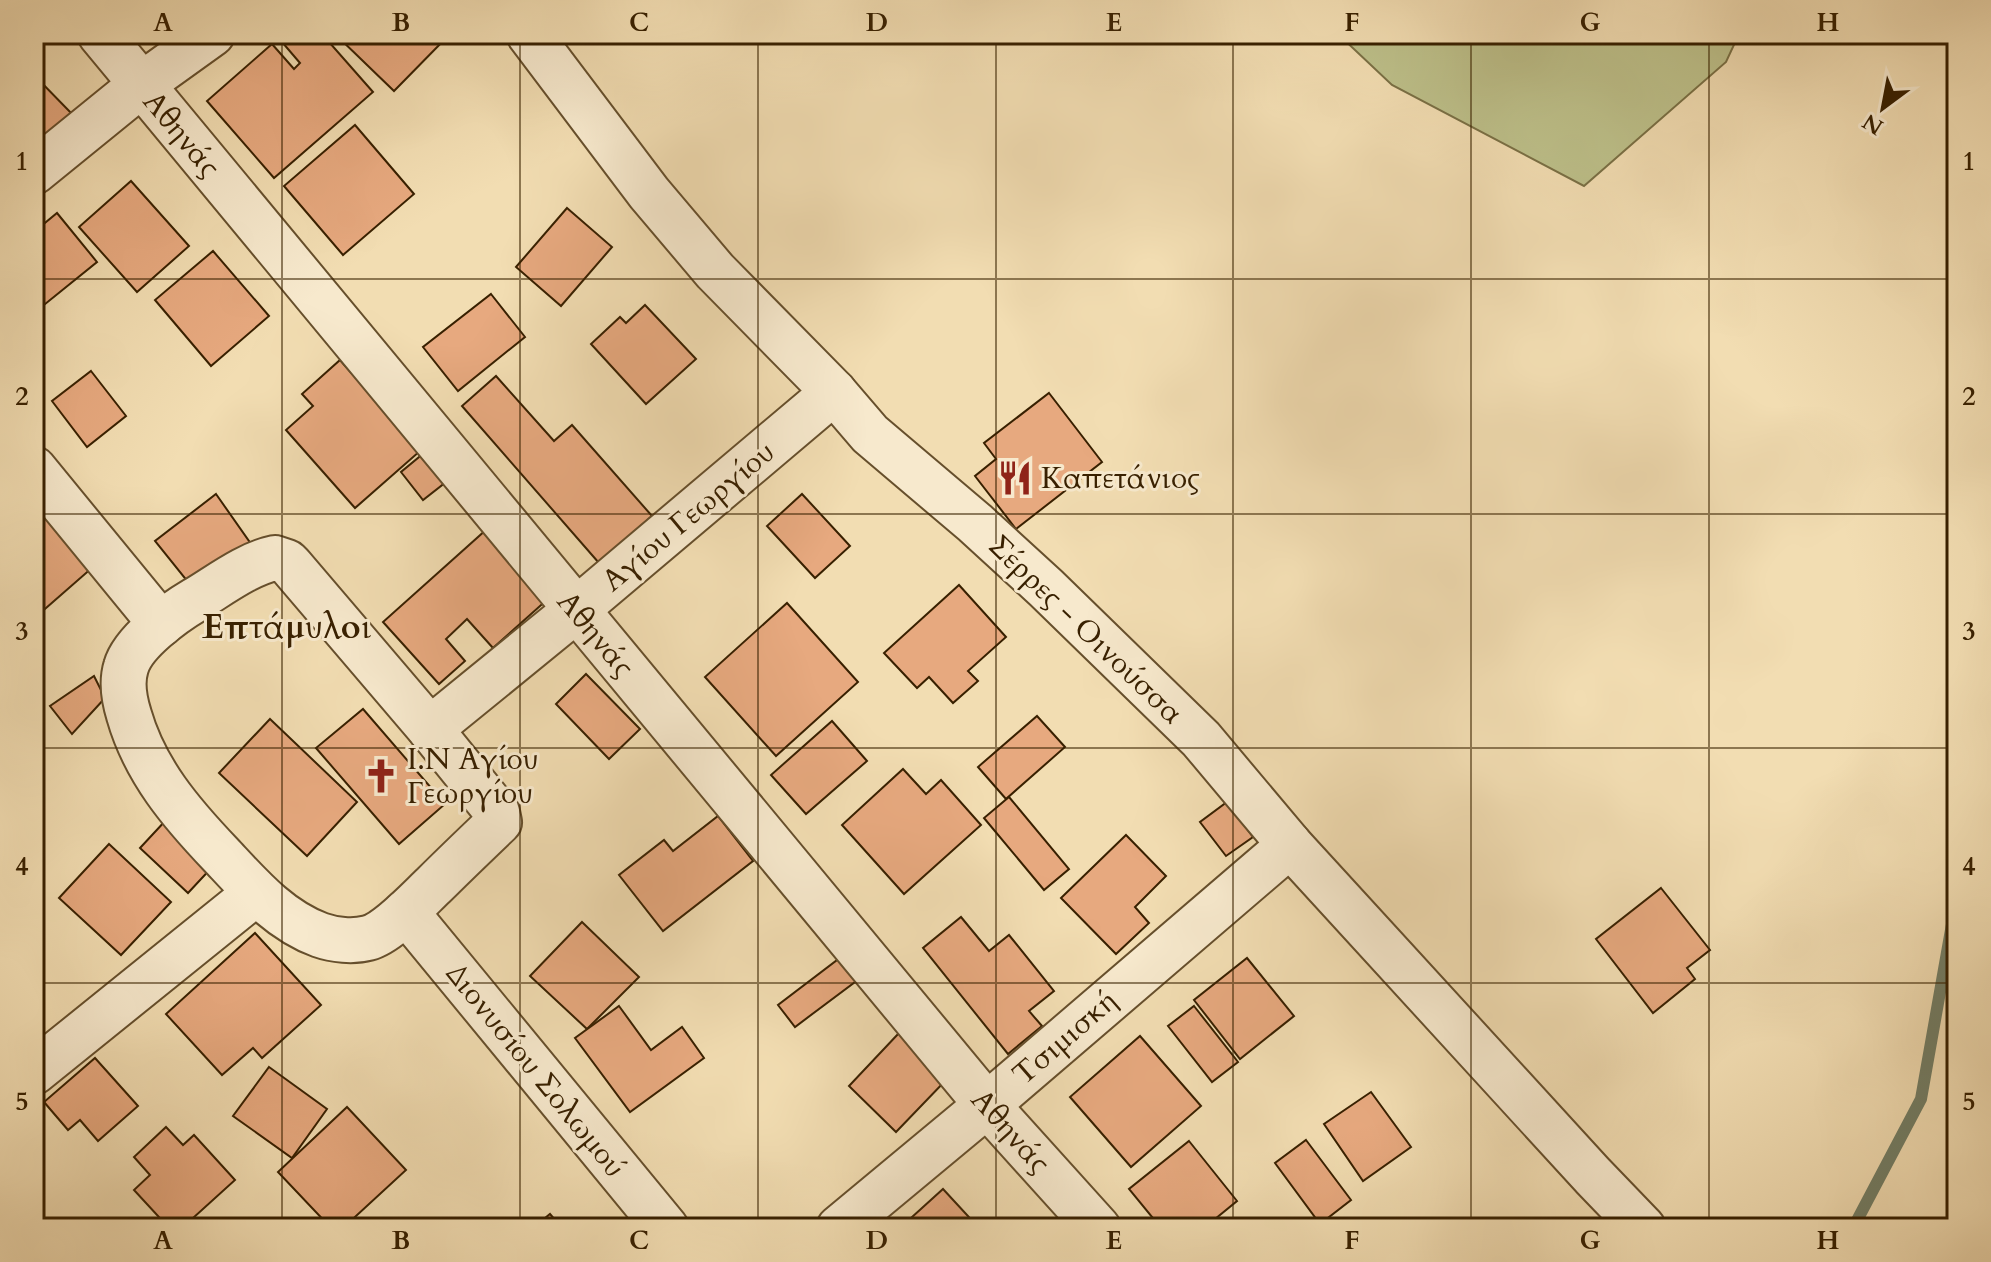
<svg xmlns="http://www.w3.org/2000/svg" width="1991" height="1262" font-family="Cardo,serif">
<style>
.green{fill:#bdc08a;stroke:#7a7045;stroke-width:2}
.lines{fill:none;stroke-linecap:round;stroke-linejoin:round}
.stream{stroke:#737e66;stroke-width:12}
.building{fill:#e7a97f;stroke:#382000;stroke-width:2}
.minor-casing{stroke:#664f2c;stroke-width:48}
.minor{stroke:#f7e9cd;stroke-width:44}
.grid{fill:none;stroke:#382000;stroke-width:2;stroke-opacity:0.55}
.labels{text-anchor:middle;stroke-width:6;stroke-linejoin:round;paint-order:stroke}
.street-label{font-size:30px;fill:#382000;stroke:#f7e9cd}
.poi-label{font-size:30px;fill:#382000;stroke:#f7e9cd;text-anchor:start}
.quarter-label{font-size:34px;font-weight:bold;fill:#382000;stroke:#f7e9cd}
.neatline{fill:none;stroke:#382000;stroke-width:3}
.grid-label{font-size:26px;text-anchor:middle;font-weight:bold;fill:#382000}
</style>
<rect width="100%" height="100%" fill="#f2ddb2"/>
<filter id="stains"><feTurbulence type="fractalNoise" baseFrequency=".0025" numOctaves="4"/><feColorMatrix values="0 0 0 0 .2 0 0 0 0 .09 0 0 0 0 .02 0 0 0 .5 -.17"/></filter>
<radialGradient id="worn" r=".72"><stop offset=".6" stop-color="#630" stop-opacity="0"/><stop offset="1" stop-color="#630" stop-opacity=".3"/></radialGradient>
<path class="green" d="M 1338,34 L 1739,34 L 1726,62 L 1584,186 L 1392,85 Z"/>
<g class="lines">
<path class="stream" d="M 1853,1228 L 1921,1099 L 1957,896"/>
</g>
<g class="building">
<path d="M 277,34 L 322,34 L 373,92 L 274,178 L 207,101 L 272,44 L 294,69 L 300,63 L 276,35 Z"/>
<path d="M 335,34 L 447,34 L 448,36 L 394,91 Z"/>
<path d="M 34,75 L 75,117 L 34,158 Z"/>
<path d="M 355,125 L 414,194 L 343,255 L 284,186 Z"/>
<path d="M 131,181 L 189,246 L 137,292 L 79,227 Z"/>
<path d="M 567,208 L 612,247 L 561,306 L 516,267 Z"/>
<path d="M 57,213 L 97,262 L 34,313 L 34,232 Z"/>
<path d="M 213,251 L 269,316 L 211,366 L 155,300 Z"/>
<path d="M 491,294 L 525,337 L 458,391 L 423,347 Z"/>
<path d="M 645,305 L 696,359 L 646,404 L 591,344 L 620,317 L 626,323 Z"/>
<path d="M 340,360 L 420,451 L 355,508 L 286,430 L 313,406 L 302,394 Z"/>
<path d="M 91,371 L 126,416 L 87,447 L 52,401 Z"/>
<path d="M 496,376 L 554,441 L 572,425 L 652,516 L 599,563 L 462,406 Z"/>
<path d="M 1049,393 L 1102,462 L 1016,529 L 975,476 L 996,459 L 984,443 Z"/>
<path d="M 424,453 L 446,482 L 423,500 L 401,472 Z"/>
<path d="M 34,484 L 101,560 L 38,615 L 34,610 Z"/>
<path d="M 216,494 L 263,561 L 200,597 L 155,541 Z"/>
<path d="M 802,494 L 850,546 L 815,578 L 767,526 Z"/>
<path d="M 487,529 L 549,598 L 493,648 L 467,619 L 446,639 L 465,661 L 439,684 L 383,622 Z"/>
<path d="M 959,585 L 1006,637 L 968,671 L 978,681 L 953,703 L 929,677 L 917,688 L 884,653 Z"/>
<path d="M 787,603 L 858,682 L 776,756 L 705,677 Z"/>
<path d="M 586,674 L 640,729 L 609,759 L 556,704 Z"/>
<path d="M 94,676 L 105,698 L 72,734 L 50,706 Z"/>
<path d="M 363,709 L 445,804 L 399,844 L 316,748 Z"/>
<path d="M 1037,716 L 1065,747 L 1006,799 L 978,767 Z"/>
<path d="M 270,719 L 357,802 L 307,856 L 219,773 Z"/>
<path d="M 832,721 L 867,761 L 806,814 L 771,775 Z"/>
<path d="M 903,769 L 926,794 L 941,780 L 981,825 L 904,894 L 842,825 Z"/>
<path d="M 1009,797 L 1069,869 L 1044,890 L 984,818 Z"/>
<path d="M 1227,802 L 1253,837 L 1226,856 L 1200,822 Z"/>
<path d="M 718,816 L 753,861 L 663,931 L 619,875 L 664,840 L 673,851 Z"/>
<path d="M 167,819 L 215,864 L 188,893 L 140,848 Z"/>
<path d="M 1126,835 L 1166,876 L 1135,907 L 1149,923 L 1116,954 L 1061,898 Z"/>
<path d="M 109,844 L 171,902 L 121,955 L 59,898 Z"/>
<path d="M 1661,888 L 1710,950 L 1687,968 L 1695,979 L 1653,1013 L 1596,939 Z"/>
<path d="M 961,917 L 989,951 L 1009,935 L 1054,991 L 1029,1011 L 1042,1026 L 1008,1054 L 923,948 Z"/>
<path d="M 582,922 L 639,977 L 587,1029 L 530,976 Z"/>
<path d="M 255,933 L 321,1005 L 262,1058 L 253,1048 L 222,1075 L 166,1014 Z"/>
<path d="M 849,951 L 867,973 L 795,1027 L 778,1005 Z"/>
<path d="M 1247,958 L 1294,1016 L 1240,1059 L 1194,1000 Z"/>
<path d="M 619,1006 L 651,1050 L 682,1027 L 704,1058 L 630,1112 L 575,1038 Z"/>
<path d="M 1194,1006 L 1238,1062 L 1212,1082 L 1168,1026 Z"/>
<path d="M 899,1033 L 947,1079 L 896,1132 L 849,1086 Z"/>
<path d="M 1140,1036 L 1201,1106 L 1131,1167 L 1070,1097 Z"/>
<path d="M 95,1058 L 138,1106 L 98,1141 L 80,1120 L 68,1130 L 44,1102 Z"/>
<path d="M 269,1067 L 327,1109 L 292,1158 L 233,1116 Z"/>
<path d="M 1371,1092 L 1411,1147 L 1363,1181 L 1324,1124 Z"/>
<path d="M 347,1107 L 406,1170 L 343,1228 L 331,1228 L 278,1172 Z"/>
<path d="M 166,1127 L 183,1145 L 194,1135 L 235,1180 L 182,1228 L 169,1228 L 134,1190 L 150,1175 L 134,1157 Z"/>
<path d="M 1306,1140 L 1351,1200 L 1320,1224 L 1275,1163 Z"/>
<path d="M 1189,1141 L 1237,1201 L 1204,1228 L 1161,1228 L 1129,1189 Z"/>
<path d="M 943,1189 L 979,1228 L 902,1228 L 901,1227 Z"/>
<path d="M 550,1214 L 562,1228 L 533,1228 Z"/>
</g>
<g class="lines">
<g class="minor-casing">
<g id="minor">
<path d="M 100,34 L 987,1105 L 1098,1228"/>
<path d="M 529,34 L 649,193 L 715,271 L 834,392 L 870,434 L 975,523 L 1046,588 L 1201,739 L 1290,845 L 1593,1176 L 1643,1228"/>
<path d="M 34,172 L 141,85 L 212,34"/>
<path d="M 34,469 L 161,624"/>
<path d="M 275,558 L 287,562 L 291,566 L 430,729 L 497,812 L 499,822 C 477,843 455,864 434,885 C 418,900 388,933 368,938 C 353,942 334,940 320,935 C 279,920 250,886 221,855 C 181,813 145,771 129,715 C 124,699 121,683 126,667 C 133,642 173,613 195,600 C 220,585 247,564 275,558 Z"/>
<path d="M 430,729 L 576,610 L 834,392"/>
<path d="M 406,912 L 666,1228"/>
<path d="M 34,1072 L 256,893"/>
<path d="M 839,1228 L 987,1105 L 1290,845"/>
</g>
</g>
<use href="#minor" class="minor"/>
</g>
<path class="grid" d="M 282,34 L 282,1228M 520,34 L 520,1228M 758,34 L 758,1228M 996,34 L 996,1228M 1233,34 L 1233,1228M 1471,34 L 1471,1228M 1709,34 L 1709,1228M 34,279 L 1957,279M 34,514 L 1957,514M 34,748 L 1957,748M 34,983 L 1957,983"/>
<defs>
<g id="restaurant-bare" transform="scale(2.76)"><path d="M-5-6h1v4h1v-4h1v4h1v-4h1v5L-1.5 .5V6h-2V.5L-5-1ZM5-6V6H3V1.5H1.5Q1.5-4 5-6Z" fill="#8f2418" stroke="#f7e9cd" stroke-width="2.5" paint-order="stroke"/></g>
<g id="church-bare" transform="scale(2.76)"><path d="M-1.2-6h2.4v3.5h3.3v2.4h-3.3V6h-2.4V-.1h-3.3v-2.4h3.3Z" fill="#8f2418" stroke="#f7e9cd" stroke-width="2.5" paint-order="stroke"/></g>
</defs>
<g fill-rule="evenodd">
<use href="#restaurant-bare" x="1015" y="478"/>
<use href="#church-bare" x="381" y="776"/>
</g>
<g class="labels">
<g class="street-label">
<text transform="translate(182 134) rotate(50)" y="10">Αθηνάς</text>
<text transform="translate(688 516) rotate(-40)" y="10">Αγίου Γεωργίου</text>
<text transform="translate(1086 629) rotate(44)" y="10">Σέρρες - Οινούσσα</text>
<text transform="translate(596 634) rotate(50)" y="10">Αθηνάς</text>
<text transform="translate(1065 1037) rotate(-41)" y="10">Τσιμισκή</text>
<text transform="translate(536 1070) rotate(51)" y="10">Διονυσίου Σολωμού</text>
<text transform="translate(1011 1131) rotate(48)" y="10">Αθηνάς</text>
</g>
<g class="poi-label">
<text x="1041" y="488">Καπετάνιος</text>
<text x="407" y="769">Ι.Ν Αγίου<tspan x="407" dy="34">Γεωργίου</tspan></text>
</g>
<g class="quarter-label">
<text x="287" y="638">Επτάμυλοι</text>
</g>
</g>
<rect width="1991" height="1262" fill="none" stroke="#f2ddb2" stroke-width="88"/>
<g transform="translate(1883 108) rotate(212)" stroke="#f7e9cd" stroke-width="6" paint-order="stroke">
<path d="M0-6L14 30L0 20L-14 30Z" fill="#382000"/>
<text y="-12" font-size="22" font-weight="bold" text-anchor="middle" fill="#382000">N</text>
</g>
<rect x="44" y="44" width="1903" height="1174" class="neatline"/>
<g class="grid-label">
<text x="163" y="31">A</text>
<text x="401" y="31">B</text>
<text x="639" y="31">C</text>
<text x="877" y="31">D</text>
<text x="1114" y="31">E</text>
<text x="1352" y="31">F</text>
<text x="1590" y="31">G</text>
<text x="1828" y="31">H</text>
<text x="22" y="170">1</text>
<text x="1969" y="170">1</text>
<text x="22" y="405">2</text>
<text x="1969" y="405">2</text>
<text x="22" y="640">3</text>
<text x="1969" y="640">3</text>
<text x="22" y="875">4</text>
<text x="1969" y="875">4</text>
<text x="22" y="1110">5</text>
<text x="1969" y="1110">5</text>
<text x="163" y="1249">A</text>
<text x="401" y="1249">B</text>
<text x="639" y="1249">C</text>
<text x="877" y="1249">D</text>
<text x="1114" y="1249">E</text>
<text x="1352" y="1249">F</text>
<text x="1590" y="1249">G</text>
<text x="1828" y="1249">H</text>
</g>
<rect width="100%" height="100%" filter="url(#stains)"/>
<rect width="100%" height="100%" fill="url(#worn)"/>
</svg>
